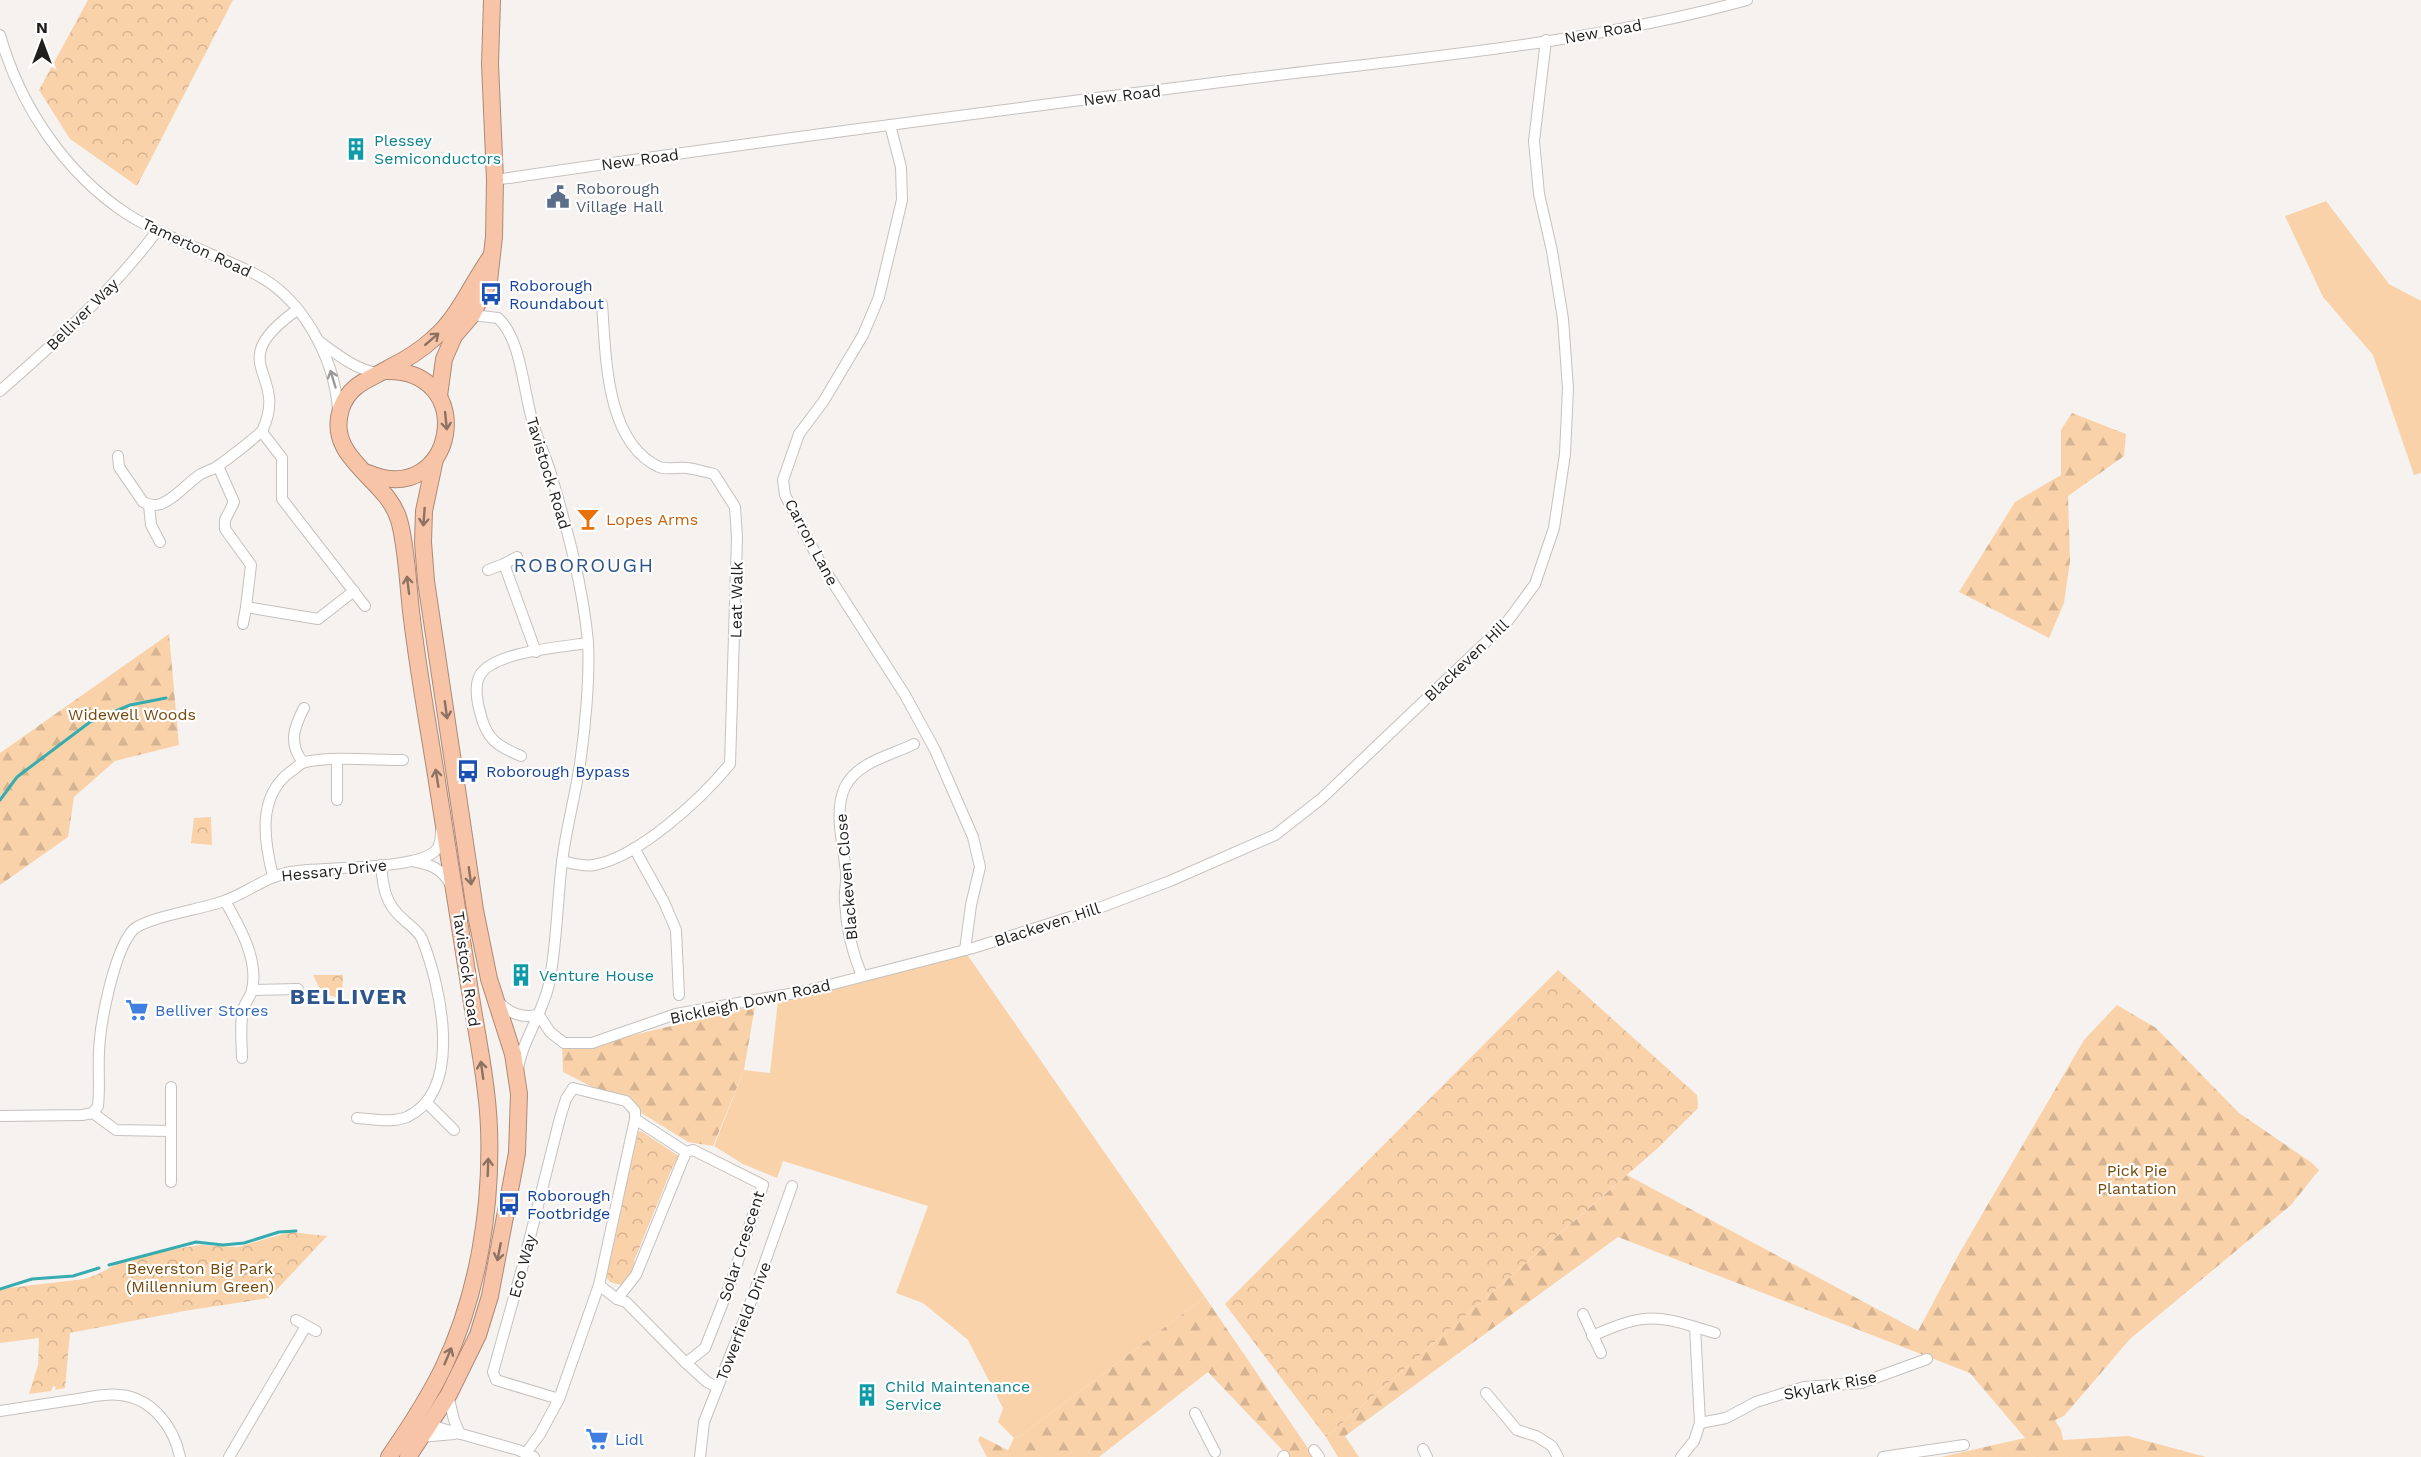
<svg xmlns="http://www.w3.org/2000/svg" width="2421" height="1457" font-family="'Work Sans',sans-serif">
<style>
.grass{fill:#fad2a9}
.forest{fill:url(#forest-firs)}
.park{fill:url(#park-crowns)}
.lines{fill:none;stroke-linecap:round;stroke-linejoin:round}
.stream{stroke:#37acaf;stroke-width:3}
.minor-casing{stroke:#c5c1be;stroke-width:12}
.highway-casing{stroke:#ac8a77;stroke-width:18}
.minor{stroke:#fff;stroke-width:10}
.highway{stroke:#f8c4a7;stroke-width:16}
.oneway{stroke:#8c7262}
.oneway2{stroke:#9b9a99}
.labels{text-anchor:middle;stroke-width:4.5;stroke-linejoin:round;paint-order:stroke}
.street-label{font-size:16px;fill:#201f1d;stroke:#fff}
.culture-label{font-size:16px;fill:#0d838f;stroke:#fff;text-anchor:start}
.service-label{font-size:16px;fill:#4e5e75;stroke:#fff;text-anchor:start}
.transit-label{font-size:16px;fill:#164399;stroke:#fff;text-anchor:start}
.food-label{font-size:16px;fill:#c56008;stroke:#fff;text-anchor:start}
.park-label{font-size:16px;fill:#76490a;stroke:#fff}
.shop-label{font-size:16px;fill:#366cbe;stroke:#fff;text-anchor:start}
.quarter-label{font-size:20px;letter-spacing:1.5px;fill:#2e568c;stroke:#fff}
.district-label{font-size:22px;font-weight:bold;letter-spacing:1.5px;fill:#2e568c;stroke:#fff}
</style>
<defs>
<pattern id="forest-firs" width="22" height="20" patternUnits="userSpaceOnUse" patternTransform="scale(1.5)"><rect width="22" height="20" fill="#fad2a9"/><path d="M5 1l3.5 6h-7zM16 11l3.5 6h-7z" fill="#d6b491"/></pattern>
<pattern id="park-crowns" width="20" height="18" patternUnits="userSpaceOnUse" patternTransform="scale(1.5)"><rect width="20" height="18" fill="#fad2a9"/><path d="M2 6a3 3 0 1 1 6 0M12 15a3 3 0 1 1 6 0" fill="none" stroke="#d6b491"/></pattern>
</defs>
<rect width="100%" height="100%" fill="#f6f2ef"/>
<g class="grass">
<path d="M 2326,201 L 2389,284 L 2421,301 L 2421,473 L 2414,475 L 2373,355 L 2323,297 L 2285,216 Z"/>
<path d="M 966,953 L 1205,1297 L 1019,1437 L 1014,1438 L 998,1422 L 1003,1408 L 968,1340 L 923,1303 L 896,1293 L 928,1206 L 783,1161 L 777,1178 L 743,1164 L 714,1146 L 744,1070 L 770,1073 L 778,1001 Z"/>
</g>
<g class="forest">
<path d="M 2072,413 L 2126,434 L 2124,456 L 2068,496 L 2070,561 L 2064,603 L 2049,638 L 1959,592 L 2015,502 L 2061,475 L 2061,430 Z"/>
<path d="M 169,634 L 179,745 L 115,761 L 74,797 L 68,837 L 0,885 L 0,753 Z"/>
<path d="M 2117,1005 L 2156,1028 L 2239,1113 L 2312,1163 L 2319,1170 L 2291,1205 L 2130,1339 L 2064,1416 L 2055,1420 L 2061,1430 L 2063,1440 L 2128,1436 L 2206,1457 L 1941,1457 L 2025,1438 L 1970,1373 L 1618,1237 L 1345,1436 L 1359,1457 L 1338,1457 L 1326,1437 L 1627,1175 L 1918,1331 L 1959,1254 L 2084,1040 Z"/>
<path d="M 755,1006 L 744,1070 L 713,1146 L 688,1142 L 635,1109 L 563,1072 L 562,1046 L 579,1048 Z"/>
<path d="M 1205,1297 L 1314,1457 L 1289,1457 L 1208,1372 L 1099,1457 L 987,1457 L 978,1440 L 980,1436 L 1008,1450 L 1014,1438 L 1019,1437 Z"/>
</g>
<g class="park">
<path d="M 88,0 L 233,0 L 137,186 L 70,139 L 39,90 Z"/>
<path d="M 211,817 L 212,845 L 191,843 L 194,818 Z"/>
<path d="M 1558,970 L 1697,1095 L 1698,1108 L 1659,1147 L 1326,1437 L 1225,1304 Z"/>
<path d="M 313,975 L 343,975 L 342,999 L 322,993 Z"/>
<path d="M 641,1131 L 680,1157 L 672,1168 L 634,1261 L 636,1263 L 627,1281 L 621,1285 L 610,1282 L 606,1277 L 638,1132 Z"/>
<path d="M 290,1232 L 327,1236 L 269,1298 L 184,1311 L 70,1333 L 65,1388 L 55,1390 L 56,1387 L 53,1386 L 51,1391 L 29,1394 L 38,1365 L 39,1338 L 0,1343 L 0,1289 L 84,1279 L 96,1275 L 119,1263 L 157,1252 L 200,1245 L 238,1247 Z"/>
</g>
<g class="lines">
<g class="stream">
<path d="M 0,800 L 17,777 L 90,722 L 130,705 L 166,698"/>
<path d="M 109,1265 L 196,1242 L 223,1245 L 244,1243 L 279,1232 L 296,1231"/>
<path d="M 0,1289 L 32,1279 L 73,1276 L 99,1268"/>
</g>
<g class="minor-casing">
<g id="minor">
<path d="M 0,35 C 20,106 65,173 127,214 C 167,239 213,253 255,274 C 303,298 334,358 338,409"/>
<path d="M 890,125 L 901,167 L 902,200 L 879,297 L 863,335 L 823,402 L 799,434 L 783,480 L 785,495 L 821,564 L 905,695 L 935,750 L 973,837 L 980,867 L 971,905 L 965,950"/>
<path d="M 495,180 C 744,143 995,111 1245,79 C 1412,58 1584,45 1747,0"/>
<path d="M 472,315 L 498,318 C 522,340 523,392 533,423 C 538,441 546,457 551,474 C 567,529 583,586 588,642 C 590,677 585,730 580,764 C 575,797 566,829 562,862 C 557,903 557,944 549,984 C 543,1013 522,1041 518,1069"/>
<path d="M 320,342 C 338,355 355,369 377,373"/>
<path d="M 0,391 C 56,342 112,291 157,231"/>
<path d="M 262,432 L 282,458 L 282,499 L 365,606"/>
<path d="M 118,456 L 119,467 L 143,502 C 149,505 154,506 161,504 C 176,498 187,483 201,474 C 206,471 213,470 218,466 C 225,461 261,434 263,429 C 289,372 221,364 297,310"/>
<path d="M 218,466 L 234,502 L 225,520 L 225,529 L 251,565 L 246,607 L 318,619 L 354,591"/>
<path d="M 149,505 L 151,525 L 160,542"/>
<path d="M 504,564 L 517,557"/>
<path d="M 488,570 L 504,564 L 536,652"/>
<path d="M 243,624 L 246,607"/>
<path d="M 521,756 C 497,746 486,739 480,712 C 477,701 474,686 480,675 C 493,652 561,647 588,643"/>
<path d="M 303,762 C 288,744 294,727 304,708"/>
<path d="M 337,800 L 337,761"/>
<path d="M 634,848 L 664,902 L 676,930 L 679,995"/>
<path d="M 412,861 C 429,864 442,868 450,884"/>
<path d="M 562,861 C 571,863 584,867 594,865 C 639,857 701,799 730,764 L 737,538 L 735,507 L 714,474 C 705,472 696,469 687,468 C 678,467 667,470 659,467 C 605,442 606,355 602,304"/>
<path d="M 273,876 C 264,841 257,797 290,772 C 295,769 300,763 305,762 C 333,756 374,760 403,760"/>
<path d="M 225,901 C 239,926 259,959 252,990 C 251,996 246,1001 244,1007 C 239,1023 242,1042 242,1058"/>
<path d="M 862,976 C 852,952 846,927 845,901 C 844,891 847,882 846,873 C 844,847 833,812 845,787 C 857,762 892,755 914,744"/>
<path d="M 252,990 L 298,989"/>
<path d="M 497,1001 C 511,1014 520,1018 539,1015"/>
<path d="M 539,1015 L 550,1032 L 564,1043 L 592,1043 L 676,1014 L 806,991 L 973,948 L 1099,908 L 1170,881 L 1275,835 L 1321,799 L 1507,622 L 1535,584 L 1554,528 L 1565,454 L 1568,388 L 1563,319 L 1552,251 L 1539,194 L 1534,141 L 1546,40"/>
<path d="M 426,1102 L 454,1130"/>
<path d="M 93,1113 L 116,1130 L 171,1131"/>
<path d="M 0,1116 L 82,1115 L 93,1113 L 98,1106 C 100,1088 98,1070 99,1052 C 100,1023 114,951 133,930 C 146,917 204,909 224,901 C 247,893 265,877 290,872 C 319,866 421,871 437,849 C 440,845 441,836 441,831"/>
<path d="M 357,1118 C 373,1119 392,1123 407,1117 C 465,1090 440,984 422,939 C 418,930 409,925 403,919 C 385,904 383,887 381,865"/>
<path d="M 635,1119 L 686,1152"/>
<path d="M 171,1182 L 171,1087"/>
<path d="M 599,1285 L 617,1299 L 626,1302 L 686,1363 L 705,1348 L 731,1282 L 763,1185 L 693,1150 L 686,1152"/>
<path d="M 617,1299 L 636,1275 L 686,1152"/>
<path d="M 1583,1314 L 1601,1353"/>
<path d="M 296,1320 L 316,1331"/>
<path d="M 1695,1327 L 1715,1333"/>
<path d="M 1592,1336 C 1634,1318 1650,1312 1695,1327 L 1700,1423 L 1694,1441 L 1681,1457"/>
<path d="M 686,1363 L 707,1382 L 717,1387"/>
<path d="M 1486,1393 L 1517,1430 L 1536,1436 L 1552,1446 L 1558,1457"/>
<path d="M 448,1395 L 454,1420 L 460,1434"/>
<path d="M 0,1411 C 26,1407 52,1403 78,1399 C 91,1397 106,1393 120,1395 C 152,1398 174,1427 180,1457"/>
<path d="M 1195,1413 L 1215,1452"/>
<path d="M 428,1420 L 430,1424 L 440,1428 L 518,1450 L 534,1457"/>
<path d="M 1700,1423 L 1726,1418 L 1756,1402 L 1804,1387 L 1861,1383 L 1927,1359"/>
<path d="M 421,1437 L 454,1434"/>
<path d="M 1423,1449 L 1427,1457"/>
<path d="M 1314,1450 L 1319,1457"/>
<path d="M 526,1453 L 540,1434 L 559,1399 L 599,1285 L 635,1119 L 635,1111 L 626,1101 L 573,1088 L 566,1099 L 560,1118 L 523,1265 L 493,1372 L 496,1380 L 559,1399"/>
<path d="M 229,1457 L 306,1326"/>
<path d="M 700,1457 L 704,1422 L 745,1318 L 792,1186"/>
<path d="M 1283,1457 L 1284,1456"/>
<path d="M 1883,1457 L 1964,1445"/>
</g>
</g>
<g class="highway-casing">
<g id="highway">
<path d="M 439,396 L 444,359 L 454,336 L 472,315 L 489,281 L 494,237 L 495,180 L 490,64 L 492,0"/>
<path d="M 368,473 C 455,510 481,367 384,371"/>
<path d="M 389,1457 C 409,1428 429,1398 444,1366 C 478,1294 492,1208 489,1128 C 487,1078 475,1027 468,978 C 457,908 446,838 435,769 C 427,719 418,669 412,619 C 408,590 407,547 399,520 C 387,478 325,459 341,409 C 349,384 369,380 389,368 C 405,360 420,351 433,339 C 458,318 471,285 490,258"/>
<path d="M 408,1457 L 449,1394 L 478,1335 L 490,1296 L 517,1153 L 519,1094 L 513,1054 L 489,979 L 475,910 L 426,581 L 423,542 L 424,511 L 435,459"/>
</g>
</g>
<use href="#minor" class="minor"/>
<use href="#highway" class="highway"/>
</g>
<defs><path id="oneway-shaft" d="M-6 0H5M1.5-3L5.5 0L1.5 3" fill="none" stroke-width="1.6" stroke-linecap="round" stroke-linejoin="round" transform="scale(1.5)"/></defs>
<g class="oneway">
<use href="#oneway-shaft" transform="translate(432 339) rotate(-41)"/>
<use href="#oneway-shaft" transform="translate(446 421) rotate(84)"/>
<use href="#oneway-shaft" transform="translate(424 517) rotate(94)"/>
<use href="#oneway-shaft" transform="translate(408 585) rotate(-97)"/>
<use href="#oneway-shaft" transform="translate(446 710) rotate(82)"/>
<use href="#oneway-shaft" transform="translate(437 778) rotate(-99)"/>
<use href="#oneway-shaft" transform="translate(470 876) rotate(82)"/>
<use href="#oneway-shaft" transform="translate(482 1070) rotate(-98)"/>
<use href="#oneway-shaft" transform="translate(488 1167) rotate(-88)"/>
<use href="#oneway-shaft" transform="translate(499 1252) rotate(101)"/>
<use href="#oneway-shaft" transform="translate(448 1356) rotate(-67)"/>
</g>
<use class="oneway2" href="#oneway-shaft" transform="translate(333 379) rotate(-107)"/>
<defs>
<g id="building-bare" transform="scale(1.8)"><path d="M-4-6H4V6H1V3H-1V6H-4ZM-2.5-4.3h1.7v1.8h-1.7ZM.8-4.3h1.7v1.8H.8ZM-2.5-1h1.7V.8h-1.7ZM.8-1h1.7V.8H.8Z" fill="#0f9aa8" stroke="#fff" stroke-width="2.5" paint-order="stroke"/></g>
<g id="civic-bare" transform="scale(1.8)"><path d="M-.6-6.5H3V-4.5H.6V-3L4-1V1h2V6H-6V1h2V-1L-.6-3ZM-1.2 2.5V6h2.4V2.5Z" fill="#5c6f8a" stroke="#fff" stroke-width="2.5" paint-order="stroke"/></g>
<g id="bus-bare" transform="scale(1.8)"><path d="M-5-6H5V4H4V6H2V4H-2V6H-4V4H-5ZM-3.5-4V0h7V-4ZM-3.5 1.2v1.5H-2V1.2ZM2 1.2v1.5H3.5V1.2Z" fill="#1a4fb4" stroke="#fff" stroke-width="2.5" paint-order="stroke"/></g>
<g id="bar-bare" transform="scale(1.8)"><path d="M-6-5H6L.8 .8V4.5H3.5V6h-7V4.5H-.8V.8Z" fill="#e8710a" stroke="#fff" stroke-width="2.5" paint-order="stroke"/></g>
<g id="supermarket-bare" transform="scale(1.8)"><path d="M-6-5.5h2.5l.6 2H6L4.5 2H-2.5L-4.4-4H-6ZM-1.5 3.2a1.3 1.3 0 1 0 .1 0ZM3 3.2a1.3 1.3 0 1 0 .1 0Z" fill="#3f7fe0" stroke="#fff" stroke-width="2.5" paint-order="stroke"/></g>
</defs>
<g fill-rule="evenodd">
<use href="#building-bare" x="356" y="149"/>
<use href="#civic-bare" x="558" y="197"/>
<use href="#bus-bare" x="491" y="294"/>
<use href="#bar-bare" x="588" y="519"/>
<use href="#bus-bare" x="468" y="771"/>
<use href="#building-bare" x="521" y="975"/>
<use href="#supermarket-bare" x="137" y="1010"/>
<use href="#bus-bare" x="509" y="1204"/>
<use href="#building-bare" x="867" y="1395"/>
<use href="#supermarket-bare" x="597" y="1439"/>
</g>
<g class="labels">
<g class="street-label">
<text transform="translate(1603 31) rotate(-10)" y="6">New Road</text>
<text transform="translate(1122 95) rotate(-7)" y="6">New Road</text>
<text transform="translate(640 159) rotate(-8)" y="6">New Road</text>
<text transform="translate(197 247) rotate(25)" y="6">Tamerton Road</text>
<text transform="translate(82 314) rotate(-45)" y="6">Belliver Way</text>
<text transform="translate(549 473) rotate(73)" y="6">Tavistock Road</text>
<text transform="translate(812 542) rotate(62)" y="6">Carron Lane</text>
<text transform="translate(736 600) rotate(-89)" y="6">Leat Walk</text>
<text transform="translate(1466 660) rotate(-44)" y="6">Blackeven Hill</text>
<text transform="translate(334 870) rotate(-6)" y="6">Hessary Drive</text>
<text transform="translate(846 877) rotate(-95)" y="6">Blackeven Close</text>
<text transform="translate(1047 924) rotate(-18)" y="6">Blackeven Hill</text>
<text transform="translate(467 969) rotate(82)" y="6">Tavistock Road</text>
<text transform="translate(750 1001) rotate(-12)" y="6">Bickleigh Down Road</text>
<text transform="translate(741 1246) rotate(-72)" y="6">Solar Crescent</text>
<text transform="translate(522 1266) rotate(-75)" y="6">Eco Way</text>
<text transform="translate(743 1321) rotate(-69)" y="6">Towerfield Drive</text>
<text transform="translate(1830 1385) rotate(-11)" y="6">Skylark Rise</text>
</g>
<g class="culture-label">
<text x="374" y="146">Plessey<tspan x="374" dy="18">Semiconductors</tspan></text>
<text x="539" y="981">Venture House</text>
<text x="885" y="1392">Child Maintenance<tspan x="885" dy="18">Service</tspan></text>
</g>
<g class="service-label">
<text x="576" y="194">Roborough<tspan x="576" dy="18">Village Hall</tspan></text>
</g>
<g class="transit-label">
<text x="509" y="291">Roborough<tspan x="509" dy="18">Roundabout</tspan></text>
<text x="486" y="777">Roborough Bypass</text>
<text x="527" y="1201">Roborough<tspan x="527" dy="18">Footbridge</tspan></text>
</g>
<g class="food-label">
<text x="606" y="525">Lopes Arms</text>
</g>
<g class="park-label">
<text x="132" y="720">Widewell Woods</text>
<text x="2137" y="1176">Pick Pie<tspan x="2137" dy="18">Plantation</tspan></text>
<text x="200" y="1274">Beverston Big Park<tspan x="200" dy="18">(Millennium Green)</tspan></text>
</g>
<g class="shop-label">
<text x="155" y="1016">Belliver Stores</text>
<text x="615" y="1445">Lidl</text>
</g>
<g class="quarter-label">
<text x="584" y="572">ROBOROUGH</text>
</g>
<g class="district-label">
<text x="349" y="1004">BELLIVER</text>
</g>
</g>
<g transform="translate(42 42)" stroke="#ffffff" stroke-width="4.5" paint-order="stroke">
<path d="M0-4.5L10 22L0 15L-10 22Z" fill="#201f1d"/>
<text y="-9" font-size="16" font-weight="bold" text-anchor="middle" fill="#201f1d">N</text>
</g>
</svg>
